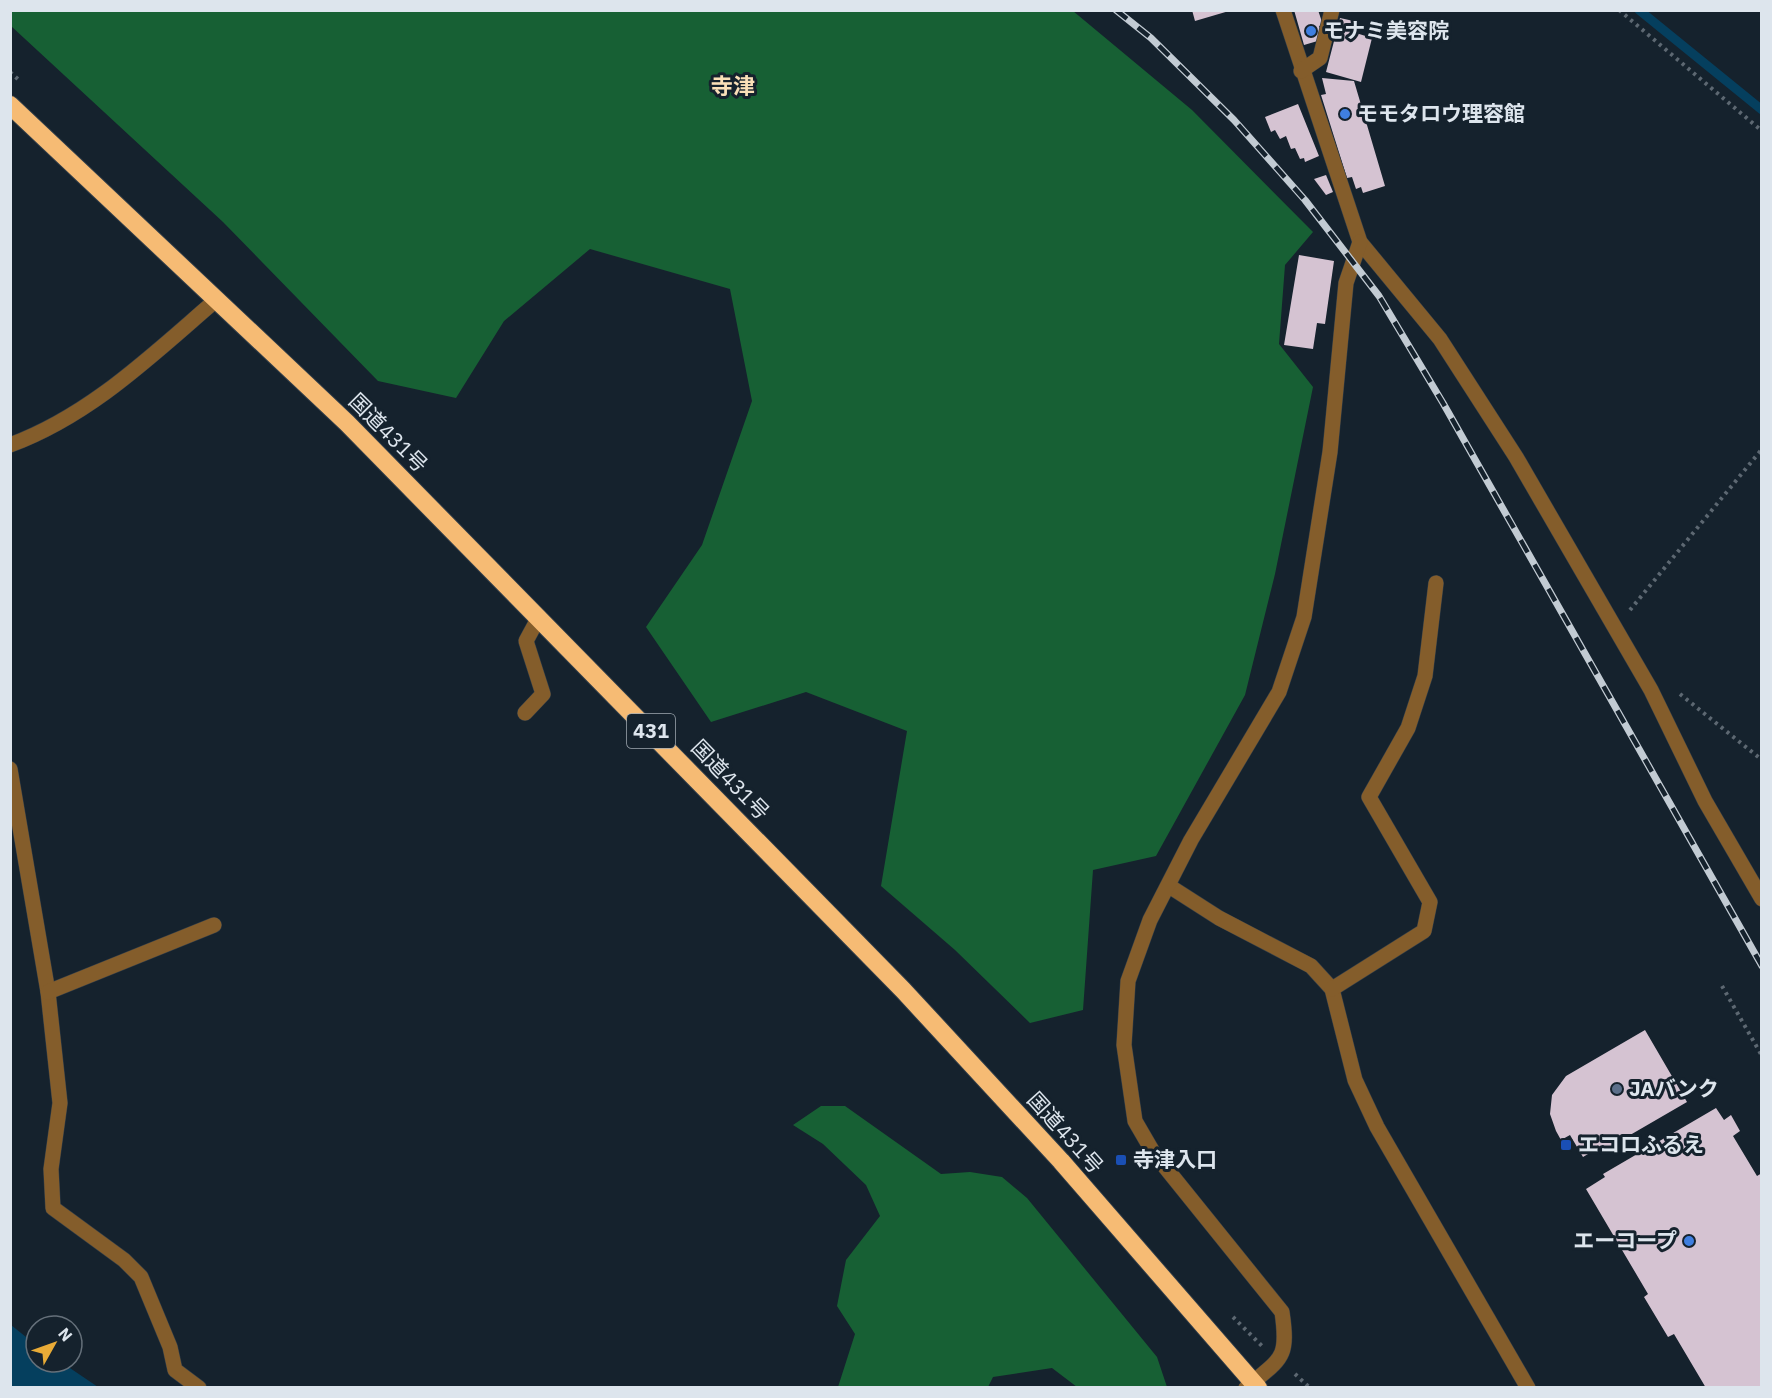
<svg xmlns="http://www.w3.org/2000/svg" width="1772" height="1398" font-family="'IBM Plex Sans','Noto Sans JP',sans-serif">
<style>
.forest{fill:#176034}
.water{fill:#053f5e}
.lines{fill:none;stroke-linecap:round;stroke-linejoin:round}
.stream{stroke:#053f5e;stroke-width:9}
.building{fill:#d5c3d2}
.minor-casing{stroke:#313d48;stroke-width:16}
.highway-casing{stroke:#313d48;stroke-width:20}
.path{stroke:#5d6872;stroke-width:4;stroke-dasharray:3 4.5;stroke-linecap:butt}
.minor{stroke:#845d2b;stroke-width:15}
.highway{stroke:#f6bb74;stroke-width:18}
.rail-casing{stroke:#c2cbd3;stroke-width:7}
.rail{stroke:#15222d;stroke-width:4.5;stroke-dasharray:14;stroke-linecap:butt}
.shop-dot{fill:#3f7fe0;stroke:#15222d;stroke-width:2}
.service-dot{fill:#5c6f8a;stroke:#15222d;stroke-width:2}
.transit-dot{fill:#1a4fb4;stroke:#15222d;stroke-width:2}
.labels{text-anchor:middle;stroke-width:6;stroke-linejoin:round;paint-order:stroke}
.shield{fill:#15222d;stroke:#a1aab3;stroke-width:1.5}
.shield-label{font-size:20px;font-weight:bold;fill:#dde5ed}
.poi-label{font-size:21px;font-weight:bold;fill:#dde5ed;stroke:#15222d;text-anchor:start}
.street-label{font-size:21px;fill:#dde5ed;stroke:#15222d}
.neighbourhood-label{font-size:22px;font-weight:bold;fill:#fae0b8;stroke:#15222d}
</style>
<rect width="100%" height="100%" fill="#15222d"/>
<g class="forest">
<path d="M 10,11 L 1073,11 L 1192,110 L 1313,232 L 1285,265 L 1279,344 L 1313,387 L 1275,574 L 1245,695 L 1156,856 L 1093,870 L 1083,1010 L 1030,1023 L 955,950 L 881,886 L 907,731 L 806,692 L 711,722 L 646,627 L 702,545 L 752,401 L 730,289 L 590,249 L 504,321 L 456,398 L 378,381 L 223,222 L 11,26 Z"/>
<path d="M 821,1106 L 845,1106 L 941,1174 L 970,1172 L 1002,1177 L 1027,1198 L 1157,1357 L 1167,1387 L 1077,1387 L 1052,1368 L 993,1377 L 988,1387 L 838,1387 L 855,1334 L 837,1306 L 846,1260 L 880,1216 L 866,1185 L 823,1144 L 793,1125 Z"/>
</g>
<path class="water" d="M 11,1325 L 36,1345 L 36,1362 L 61,1362 L 98,1387 L 11,1387 Z"/>
<g class="lines">
<path class="stream" d="M 1639,10 L 1762,110"/>
</g>
<g class="building">
<path d="M 1192,10 L 1229,10 L 1229,11 L 1195,21 Z"/>
<path d="M 1294,10 L 1318,10 L 1323,25 L 1319,26 L 1323,36 L 1321,40 L 1304,45 Z"/>
<path d="M 1340,18 L 1358,22 L 1356,33 L 1372,38 L 1361,82 L 1326,72 Z"/>
<path d="M 1322,78 L 1354,81 L 1385,186 L 1363,193 L 1361,187 L 1356,189 L 1352,177 L 1347,178 L 1321,95 L 1326,94 Z"/>
<path d="M 1298,104 L 1319,156 L 1305,162 L 1304,158 L 1300,159 L 1295,148 L 1291,149 L 1286,136 L 1280,139 L 1275,130 L 1271,132 L 1265,117 Z"/>
<path d="M 1326,175 L 1333,192 L 1326,195 L 1314,179 Z"/>
<path d="M 1299,255 L 1334,261 L 1325,324 L 1317,323 L 1313,349 L 1284,345 Z"/>
<path d="M 1645,1030 L 1687,1102 L 1606,1149 L 1603,1145 L 1583,1157 L 1570,1135 L 1561,1140 L 1556,1131 L 1550,1114 L 1552,1095 L 1566,1076 Z"/>
<path d="M 1716,1108 L 1724,1120 L 1731,1115 L 1740,1131 L 1733,1136 L 1757,1176 L 1762,1173 L 1762,1388 L 1706,1388 L 1674,1334 L 1668,1337 L 1644,1297 L 1648,1294 L 1586,1189 L 1605,1177 L 1603,1174 Z"/>
</g>
<g class="lines">
<g class="minor-casing">
<g id="minor">
<path d="M 1283,10 L 1360,242 L 1440,339 L 1516,457 L 1651,690 L 1705,801 L 1762,899"/>
<path d="M 1301,71 L 1320,58 L 1332,10"/>
<path d="M 10,445 C 91,415 152,355 216,300"/>
<path d="M 525,713 L 543,694 L 526,641 L 539,617"/>
<path d="M 10,769 L 48,992 L 60,1103 L 51,1169 L 53,1208 L 124,1260 L 141,1277 L 170,1347 L 175,1370 L 199,1388"/>
<path d="M 1169,886 L 1219,918 L 1311,966 L 1332,989 L 1355,1080 L 1377,1127 L 1528,1388"/>
<path d="M 1332,989 L 1424,931 L 1430,902 L 1369,797 L 1408,728 L 1425,676 L 1436,583"/>
<path d="M 48,992 L 214,925"/>
<path d="M 1246,1388 C 1281,1358 1289,1360 1282,1312 L 1153,1152 L 1135,1121 L 1124,1045 L 1128,981 L 1150,920 L 1191,840 L 1279,692 L 1304,617 L 1330,452 L 1346,283 L 1360,242"/>
</g>
</g>
<g class="highway-casing">
<path id="highway" d="M 10,105 L 347,423 L 903,990 L 1061,1161 L 1258,1388"/>
</g>
<g class="path">
<path d="M 1619,10 L 1762,131"/>
<path d="M 10,72 L 20,81"/>
<path d="M 1630,610 L 1762,449"/>
<path d="M 1680,694 L 1762,760"/>
<path d="M 1722,986 L 1762,1056"/>
<path d="M 1233,1317 L 1262,1346"/>
<path d="M 1295,1374 L 1310,1388"/>
</g>
<use href="#minor" class="minor"/>
<use href="#highway" class="highway"/>
<g class="rail-casing">
<path id="rail" d="M 1116,10 L 1151,38 L 1234,120 L 1305,200 L 1379,296 L 1443,403 L 1762,966"/>
</g>
<use href="#rail" class="rail"/>
</g>
<g class="shop-dot">
<circle cx="1311" cy="31" r="6"/>
<circle cx="1345" cy="114" r="6"/>
<circle cx="1689" cy="1241" r="6"/>
</g>
<circle class="service-dot" cx="1617" cy="1089" r="6"/>
<g class="transit-dot">
<rect x="1560" y="1139" width="12" height="12" rx="3"/>
<rect x="1115" y="1154" width="12" height="12" rx="3"/>
</g>
<g class="labels">
<rect class="shield" x="627" y="714" width="48" height="34" rx="4.5"/>
<g class="shield-label">
<text x="651" y="738">431</text>
</g>
<g class="poi-label">
<text x="1323" y="38">モナミ美容院</text>
<text x="1357" y="121">モモタロウ理容館</text>
<text x="1629" y="1096">JAバンク</text>
<text x="1578" y="1152">エコロふるえ</text>
<text x="1133" y="1167">寺津入口</text>
<text x="1677" y="1248" text-anchor="end">エーコープ</text>
</g>
<g class="street-label">
<text transform="translate(388 433) rotate(45)" y="7">国道431号</text>
<text transform="translate(730 780) rotate(46)" y="7">国道431号</text>
<text transform="translate(1065 1133) rotate(48)" y="7">国道431号</text>
</g>
<g class="neighbourhood-label">
<text x="733" y="94">寺津</text>
</g>
</g>
<rect width="1772" height="1398" fill="none" stroke="#dde5ed" stroke-width="24"/>
<g transform="translate(54 1344) rotate(50)"><circle r="28" fill="#15222d" stroke="#65707a" stroke-width="1.5"/>
<path d="M0-4.5L10 22L0 15L-10 22Z" fill="#e8ab37"/>
<text y="-9" font-size="16" font-weight="bold" text-anchor="middle" fill="#dde5ed">N</text>
</g>
</svg>
